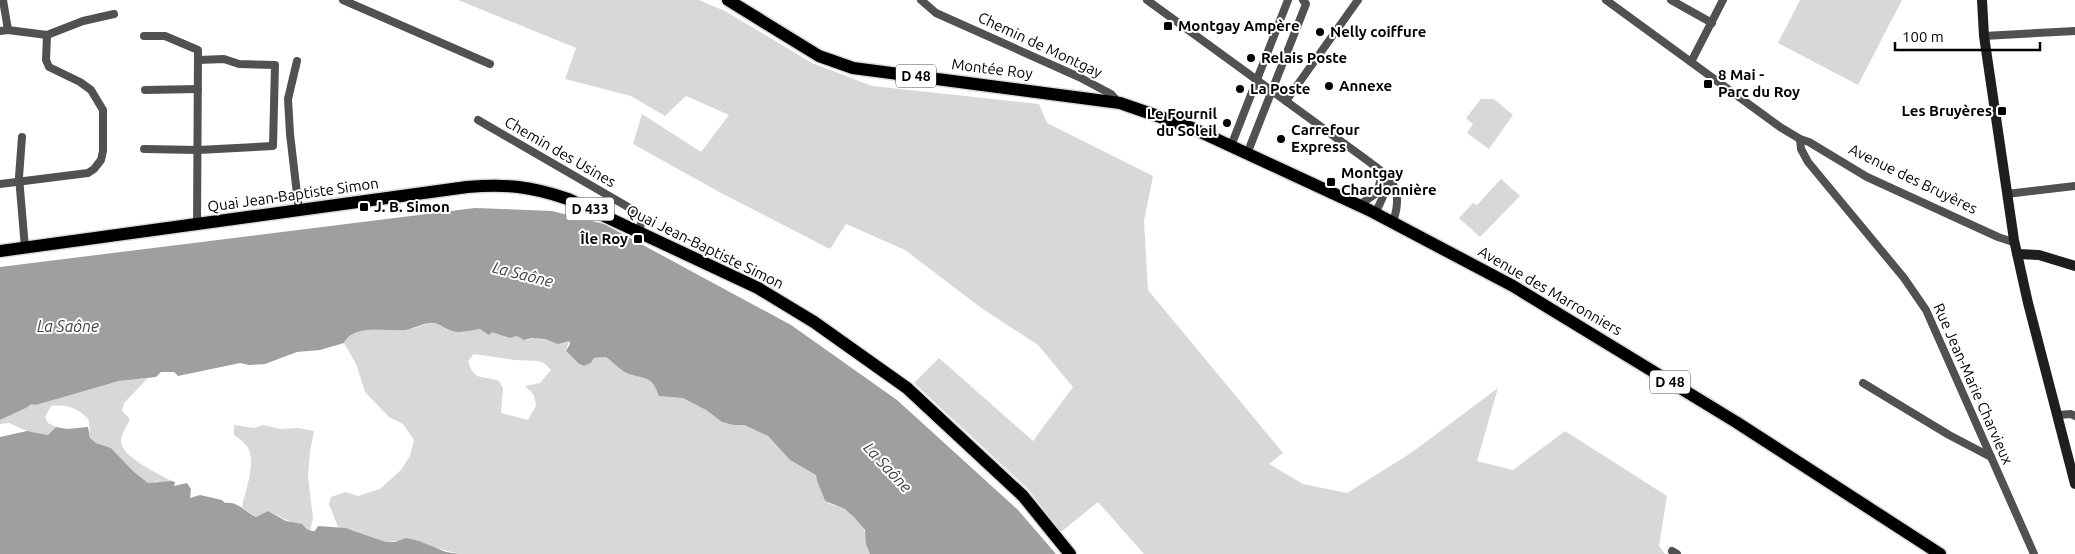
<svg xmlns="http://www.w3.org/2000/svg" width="2075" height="554" font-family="Ubuntu,sans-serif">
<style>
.green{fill:#d8d8d8;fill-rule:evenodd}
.water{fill:#9f9f9f}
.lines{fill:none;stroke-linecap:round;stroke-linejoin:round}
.primary-casing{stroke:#dbdbdb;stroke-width:15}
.street{stroke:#515151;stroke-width:8}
.secondary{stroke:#1e1e1e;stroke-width:10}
.primary{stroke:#000;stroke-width:12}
.poi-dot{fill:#000;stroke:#fff;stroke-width:2}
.labels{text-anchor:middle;stroke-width:4;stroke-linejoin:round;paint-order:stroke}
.shield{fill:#fff;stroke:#4c4c4c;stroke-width:1}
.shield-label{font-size:14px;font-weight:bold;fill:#000}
.poi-label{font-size:15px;font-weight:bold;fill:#000;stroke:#fff;text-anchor:start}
.street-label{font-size:15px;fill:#000;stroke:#fff}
.water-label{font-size:16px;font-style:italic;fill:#404040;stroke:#fff}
</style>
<rect width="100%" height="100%" fill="#fff"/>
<g class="green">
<path d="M 458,0 L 699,0 L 725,11 L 812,63 L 872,86 L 1039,104 L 1047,123 L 1153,176 L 1144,221 L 1148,290 L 1283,453 L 1269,464 L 1303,484 L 1347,493 L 1411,453 L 1498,388 L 1477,461 L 1513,470 L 1565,431 L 1667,496 L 1659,546 L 1665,554 L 1144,554 L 1098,502 L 1061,532 L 1028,489 L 914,383 L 939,358 L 1033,441 L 1073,387 L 1038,345 L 980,307 L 905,250 L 846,224 L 830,249 L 721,193 L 633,144 L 642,114 L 701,152 L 729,115 L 686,96 L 665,116 L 631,96 L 565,79 L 576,48 Z"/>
<path d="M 1800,0 L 1902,0 L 1858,85 L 1778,43 Z"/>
<path d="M 1481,99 L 1494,99 L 1513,115 L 1489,149 L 1467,133 L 1473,124 L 1466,118 Z"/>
<path d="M 1501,179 L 1520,196 L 1480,237 L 1459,218 L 1473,203 L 1477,205 Z"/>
<path d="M 429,323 L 443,325 L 458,332 C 472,328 493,328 506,338 L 517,336 L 527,340 C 536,336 544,340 552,342 C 557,344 564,341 569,341 L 566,351 L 579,364 L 584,366 L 591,363 L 594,358 L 606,357 L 628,373 L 647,378 L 656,387 L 696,403 L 722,422 L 733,425 L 744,425 L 768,436 L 790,460 L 816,475 C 817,484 822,491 825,501 C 830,505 837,506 843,508 C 860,515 869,537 870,554 L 459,554 L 433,547 L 398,541 L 386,542 L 353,530 L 338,527 L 329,504 L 331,497 L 345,492 L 358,496 L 380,489 L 401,470 L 410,456 L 414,440 L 403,424 L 389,417 L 365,392 L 356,364 L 344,343 C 352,323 385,332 402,330 C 412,330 420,326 429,323 ZM 474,354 L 515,360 L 538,361 L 544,363 L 551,370 L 540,383 L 525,386 L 534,395 L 536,406 L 528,420 L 501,413 L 503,388 L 499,381 C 483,375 474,382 468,361 Z"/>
<path d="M 148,378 L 124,403 L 122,411 L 130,419 C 127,426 121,434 121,441 C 120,456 160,475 172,481 L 162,483 L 156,481 L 152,484 L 148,483 L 133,471 L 111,448 L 96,443 L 90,438 L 89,420 C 78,408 67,404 51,406 L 45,417 L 48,423 L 56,427 L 48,435 L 27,431 L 9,423 L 0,424 L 0,420 L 26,408 L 31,403 L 36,405 L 119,381 Z"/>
<path d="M 234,425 L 254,428 L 263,425 L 280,429 L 299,428 L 314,431 L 310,451 L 308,476 L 313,518 L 310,531 L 268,511 L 256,517 L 242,507 C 245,491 258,459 246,445 C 243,441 238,438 234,435 Z"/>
</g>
<g class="water">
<path d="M 475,208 L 552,211 L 604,224 L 791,325 L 897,400 L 1018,510 L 1056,554 L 870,554 L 866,544 L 865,530 L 855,518 L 845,509 L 825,501 C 822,491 817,484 816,475 L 790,460 L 768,436 L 744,425 L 733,425 L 722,422 L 706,410 L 683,398 L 659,396 C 652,376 646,379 629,374 C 621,371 613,362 606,357 L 594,358 L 591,363 L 584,366 L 579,364 L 566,351 L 570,344 L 569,341 L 558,344 L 544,339 L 532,338 L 524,340 L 517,336 L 509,338 L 492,332 L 489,335 L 480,329 C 473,330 463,332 457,332 C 447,331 441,323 431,323 C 422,323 414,329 405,330 C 387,332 353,323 344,343 L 320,350 L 297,352 L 265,364 L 249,365 L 240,363 L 178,376 L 174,372 L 161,372 L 156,377 L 119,381 L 36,405 L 31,404 L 26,408 L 0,420 L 0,267 Z"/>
<path d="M 56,427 L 67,429 L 88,427 L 90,438 L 96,443 L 111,448 L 133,471 L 148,483 L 172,481 L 175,482 L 174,486 L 187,483 L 191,489 L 190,498 L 200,495 L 222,500 L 225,503 C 238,501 245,512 256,517 L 268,511 L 286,521 L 302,524 C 306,529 308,531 315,531 L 318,526 L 346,528 L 386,542 L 395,542 L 406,538 L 419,541 L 446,552 L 459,554 L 0,554 L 0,437 L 27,431 L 48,435 Z"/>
</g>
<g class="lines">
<g class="primary-casing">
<g id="primary">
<path d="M 728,0 L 819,56 L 853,68 L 1120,103 L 1192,128 L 1369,210 L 1513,286 L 1736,422 L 1940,554"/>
<path d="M 0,251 L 467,187 C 507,184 530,186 568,199 L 758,288 L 814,322 L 907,388 L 1023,496 L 1070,554"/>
</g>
</g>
<g class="street">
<path d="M 3,0 L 8,30"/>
<path d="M 343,0 L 490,64"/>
<path d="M 921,0 L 936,13 L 1079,77 L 1111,94 L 1118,102"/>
<path d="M 1147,0 L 1364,158 C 1390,177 1405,187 1393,222"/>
<path d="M 1606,0 L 1780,127 L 1800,139 L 1809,142 L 1867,177 L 1998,237 L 2010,241 L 2014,240"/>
<path d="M 1671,0 L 1712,23"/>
<path d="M 0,31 L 8,30 L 47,35 L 83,21 L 114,14"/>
<path d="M 144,36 L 165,36 L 198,50 L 197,226"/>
<path d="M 1984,36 L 2075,31"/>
<path d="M 297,61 L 288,99 L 290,134 L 299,211"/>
<path d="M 1691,62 L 1723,0"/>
<path d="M 145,90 L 198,89"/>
<path d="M 1286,101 L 1358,0"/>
<path d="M 478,120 L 635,211 L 642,221 L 639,231"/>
<path d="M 22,137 L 19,177 L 25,248"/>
<path d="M 1800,139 L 1801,149 L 1808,162 L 1904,278 L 1926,310 L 2034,554"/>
<path d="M 1231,146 L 1288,0"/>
<path d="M 144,149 L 198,150 L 273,146 L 275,65 L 239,64 L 224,59 L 198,60"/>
<path d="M 1247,154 L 1306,4 L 1303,0"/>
<path d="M 0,184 L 88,173 L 94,169 L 101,160 L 103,151 L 103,110 L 91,90 L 80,82 L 49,67 L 46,60 L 47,35"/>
<path d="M 2007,194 L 2075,186"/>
<path d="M 1359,205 L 1377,193 L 1382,174"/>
<path d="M 1375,214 C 1382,197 1389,192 1383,174"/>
<path d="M 1863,383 L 1949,435 L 1991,457"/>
<path d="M 2058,415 L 2071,414 L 2075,416"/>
<path d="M 1672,551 L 1677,554"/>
</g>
<g class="secondary">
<path d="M 1982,0 L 1984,36 L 2014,240 L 2028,303 L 2075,484"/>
<path d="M 2017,254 L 2039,255 L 2075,266"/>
</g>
<use href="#primary" class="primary"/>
</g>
<g class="poi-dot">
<rect x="1163" y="21" width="10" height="10" rx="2.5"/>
<circle cx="1320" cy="32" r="5"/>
<circle cx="1251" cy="58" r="5"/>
<rect x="1703" y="79" width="10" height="10" rx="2.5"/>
<circle cx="1329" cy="86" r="5"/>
<circle cx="1240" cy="89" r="5"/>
<rect x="1997" y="106" width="10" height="10" rx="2.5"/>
<circle cx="1227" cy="123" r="5"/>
<circle cx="1281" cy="139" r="5"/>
<rect x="1326" y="177" width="10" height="10" rx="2.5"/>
<rect x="359" y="202" width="10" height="10" rx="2.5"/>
<rect x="633" y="234" width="10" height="10" rx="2.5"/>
</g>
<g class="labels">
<g class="shield">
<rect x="896" y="64.5" width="40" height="23" rx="4"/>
<rect x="566" y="197.5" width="48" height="23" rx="4"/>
<rect x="1650" y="370.5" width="40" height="23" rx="4"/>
</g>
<g class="shield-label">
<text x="916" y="81">D 48</text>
<text x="590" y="214">D 433</text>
<text x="1670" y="387">D 48</text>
</g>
<g class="poi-label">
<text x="1178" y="31">Montgay Ampère</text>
<text x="1330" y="37">Nelly coiffure</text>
<text x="1261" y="63">Relais Poste</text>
<text x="1718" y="80">8 Mai -<tspan x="1718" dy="17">Parc du Roy</tspan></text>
<text x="1339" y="91">Annexe</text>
<text x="1250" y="94">La Poste</text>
<text x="1992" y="116" text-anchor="end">Les Bruyères</text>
<text x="1217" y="119" text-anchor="end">Le Fournil<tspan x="1217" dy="17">du Soleil</tspan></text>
<text x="1291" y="135">Carrefour<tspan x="1291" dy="17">Express</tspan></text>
<text x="1341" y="178">Montgay<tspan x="1341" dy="17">Chardonnière</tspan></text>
<text x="374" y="212">J. B. Simon</text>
<text x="628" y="244" text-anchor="end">Île Roy</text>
</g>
<g class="street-label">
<text transform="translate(1040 45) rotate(25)" y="5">Chemin de Montgay</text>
<text transform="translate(992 69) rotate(7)" y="5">Montée Roy</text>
<text transform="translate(560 152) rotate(30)" y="5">Chemin des Usines</text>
<text transform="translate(1913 179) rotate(26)" y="5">Avenue des Bruyères</text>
<text transform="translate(293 195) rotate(-8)" y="5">Quai Jean-Baptiste Simon</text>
<text transform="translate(705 247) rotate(26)" y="5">Quai Jean-Baptiste Simon</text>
<text transform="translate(1550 291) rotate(30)" y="5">Avenue des Marronniers</text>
<text transform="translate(1973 384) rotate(66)" y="5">Rue Jean-Marie Charvieux</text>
</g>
<g class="water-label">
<text transform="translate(523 274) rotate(14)" y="6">La Saône</text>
<text x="68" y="332">La Saône</text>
<text transform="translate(888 467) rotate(47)" y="6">La Saône</text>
</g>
</g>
<path d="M1895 42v8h145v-8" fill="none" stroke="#000000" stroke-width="2.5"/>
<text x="1902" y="42" font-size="15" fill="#000000" stroke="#ffffff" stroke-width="4" paint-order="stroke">100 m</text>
</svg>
